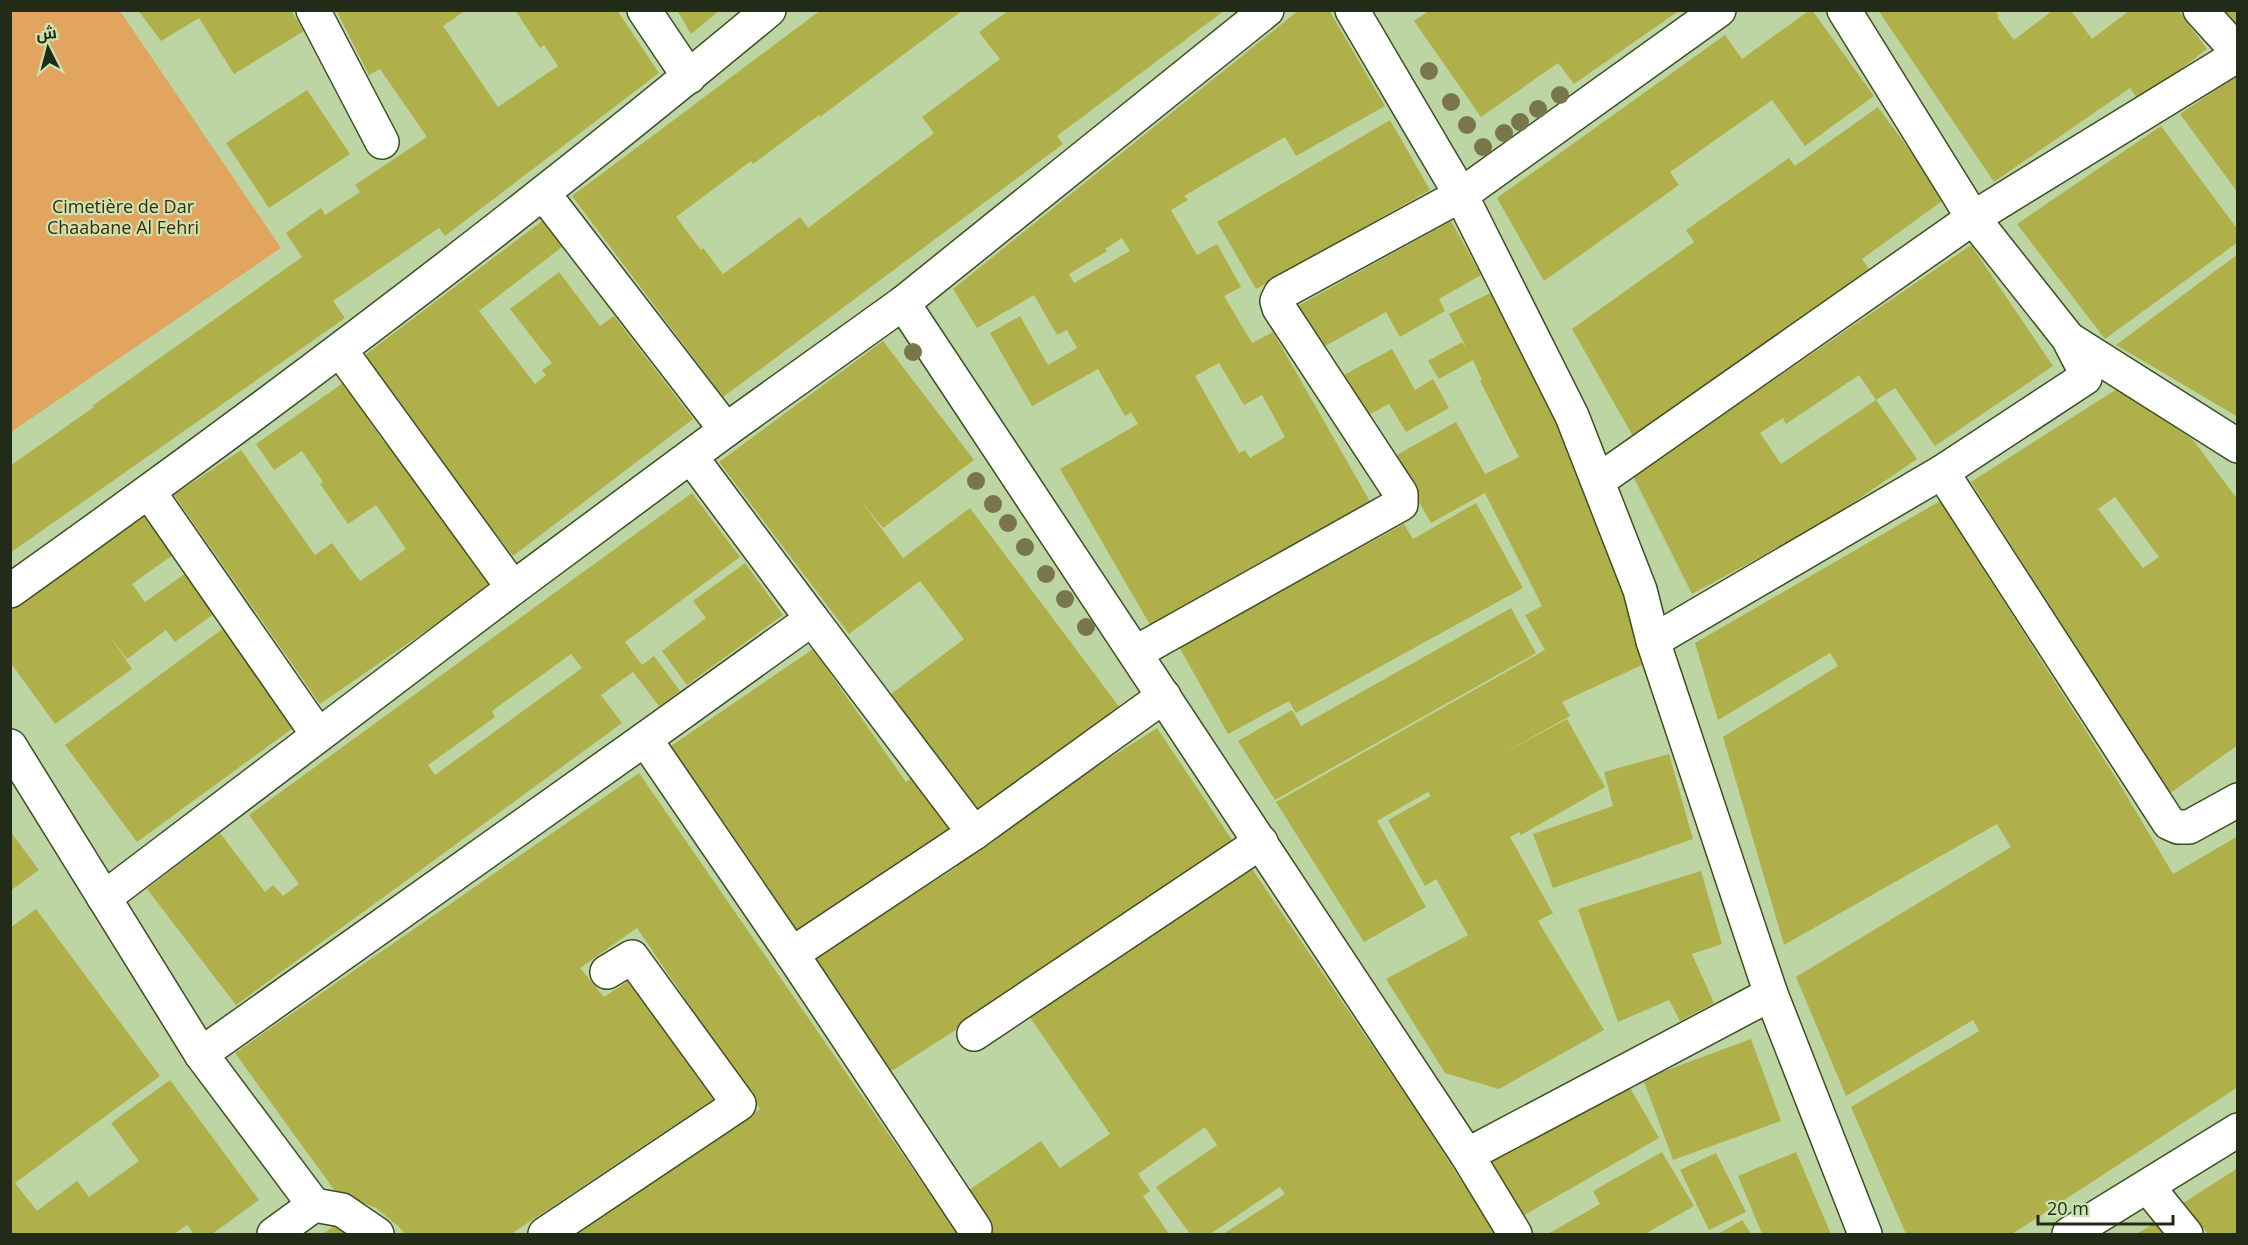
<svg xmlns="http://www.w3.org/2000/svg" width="2248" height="1245" font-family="'Open Sans',Cairo,sans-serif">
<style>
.green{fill:#e2a55f}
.building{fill:#b0b04a;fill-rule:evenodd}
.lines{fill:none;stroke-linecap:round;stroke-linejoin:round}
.minor-casing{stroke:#3c4f23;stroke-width:36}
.tertiary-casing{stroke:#3c4f23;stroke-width:36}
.minor{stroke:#fff;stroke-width:33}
.tertiary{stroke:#fff;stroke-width:33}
.tree{fill:#7a764c}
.labels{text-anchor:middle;stroke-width:4.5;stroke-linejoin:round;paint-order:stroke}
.park-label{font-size:18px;fill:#432805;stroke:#cae3b0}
</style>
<rect width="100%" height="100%" fill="#bdd5a3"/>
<path class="green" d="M 11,10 L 120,11 L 281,248 L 11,432 Z"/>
<g class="building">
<path d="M 138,10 L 291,10 L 304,31 L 234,74 L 199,18 L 161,41 Z"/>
<path d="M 336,10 L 466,10 L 443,26 L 498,107 L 558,66 L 544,45 L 540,48 L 515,10 L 617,10 L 659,73 L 445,236 L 439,228 L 333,301 L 345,318 L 10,553 L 10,466 L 94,407 L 92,406 L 302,257 L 286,233 L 321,208 L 325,215 L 360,192 L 355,185 L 427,137 L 380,69 L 369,75 Z"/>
<path d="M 677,10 L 720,10 L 691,34 Z"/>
<path d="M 821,10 L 963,10 L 820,117 L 819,115 L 753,164 L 751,161 L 676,217 L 701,250 L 703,248 L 723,274 L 800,217 L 808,228 L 934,133 L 922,117 L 1000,59 L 979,32 L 1009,10 L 1225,10 L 1057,136 L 1063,144 L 723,397 L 572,196 Z"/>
<path d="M 1299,10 L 1329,10 L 1385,106 L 1296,156 L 1285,137 L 1184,196 L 1188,200 L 1171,210 L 1197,255 L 1217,244 L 1241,287 L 1224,296 L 1252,343 L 1273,332 L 1372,505 L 1153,630 L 1060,469 L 1138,424 L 1131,412 L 1125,416 L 1098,369 L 1032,406 L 990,333 L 1020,316 L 1048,365 L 1077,348 L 1067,330 L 1057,335 L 1034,295 L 977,328 L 953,289 ZM 1122,238 L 1130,251 L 1074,283 L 1069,274 L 1107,251 L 1105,249 ZM 1219,363 L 1244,405 L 1262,395 L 1285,437 L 1250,458 L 1245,450 L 1239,453 L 1195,376 Z"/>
<path d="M 1430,10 L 1680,10 L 1574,84 L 1558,63 L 1481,117 L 1414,21 Z"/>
<path d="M 1810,10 L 1812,10 L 1874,96 L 1805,146 L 1772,100 L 1670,172 L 1679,185 L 1544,281 L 1497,198 L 1725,35 L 1742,59 Z"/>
<path d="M 1878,10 L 1995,10 L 1999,16 L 1997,17 L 2014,40 L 2053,10 L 2074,10 L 2072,12 L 2092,39 L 2130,10 L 2178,10 L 2207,49 L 2139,101 L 2130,88 L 1994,182 Z"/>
<path d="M 2224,10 L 2238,10 L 2238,22 L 2235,24 Z"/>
<path d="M 2238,75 L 2238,193 L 2180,114 Z"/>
<path d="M 307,90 L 350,154 L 269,208 L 226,143 Z"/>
<path d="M 1878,107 L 1945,199 L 1862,259 L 1869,269 L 1634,438 L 1572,329 L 1694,242 L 1686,230 L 1789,158 L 1795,166 Z"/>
<path d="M 1390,120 L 1430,190 L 1256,289 L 1217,222 Z"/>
<path d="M 2161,126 L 2238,230 L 2238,242 L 2105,339 L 2017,224 Z"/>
<path d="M 542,221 L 562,247 L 479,311 L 535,384 L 546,375 L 542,370 L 552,363 L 510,309 L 559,272 L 600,326 L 614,316 L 693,419 L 513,556 L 361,358 Z"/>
<path d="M 1451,221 L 1481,275 L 1439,299 L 1445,311 L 1400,337 L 1386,312 L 1320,349 L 1296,307 Z"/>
<path d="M 1971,245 L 2053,366 L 1935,446 L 1895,388 L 1876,400 L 1917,459 L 1822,524 L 1692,594 L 1633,476 ZM 1859,375 L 1876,400 L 1781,464 L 1760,433 L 1783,418 L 1786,424 Z"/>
<path d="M 2238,254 L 2238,417 L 2116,345 Z"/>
<path d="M 1490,293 L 1563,435 L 1617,568 L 1644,664 L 1562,702 L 1570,716 L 1491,760 L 1567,719 L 1605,787 L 1521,835 L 1519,832 L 1510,837 L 1553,913 L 1538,921 L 1604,1030 L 1499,1089 L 1445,1073 L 1386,979 L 1468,935 L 1436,879 L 1425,886 L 1388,820 L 1431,796 L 1428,792 L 1377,821 L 1426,907 L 1364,942 L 1276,802 L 1545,650 L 1525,615 L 1542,606 L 1485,493 L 1431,523 L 1393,457 L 1456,422 L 1485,474 L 1519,457 L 1480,381 L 1482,380 L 1473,360 L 1439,379 L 1428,361 L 1462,342 L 1466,347 L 1449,314 Z"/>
<path d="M 883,341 L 974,460 L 883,528 L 859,498 L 903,558 L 970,508 L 1120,708 L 980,812 L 891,694 L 964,639 L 920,581 L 849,634 L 719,462 Z"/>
<path d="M 1392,349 L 1415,390 L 1433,379 L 1449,408 L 1406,432 L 1389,404 L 1365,417 L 1342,376 Z"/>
<path d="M 343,383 L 383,441 L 387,437 L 491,586 L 320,704 L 174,495 L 241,450 L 315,555 L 332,543 L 360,581 L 406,549 L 376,505 L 348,524 L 320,484 L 323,482 L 302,451 L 274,470 L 256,444 Z"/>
<path d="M 2120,387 L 2193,440 L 2238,500 L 2238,745 L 2169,794 L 1971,482 ZM 2115,497 L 2159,557 L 2143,568 L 2098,509 Z"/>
<path d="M 692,493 L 740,557 L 625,642 L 642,665 L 654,656 L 680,691 L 659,706 L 633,672 L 601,695 L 622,723 L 236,1005 L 147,889 L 220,833 L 265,892 L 273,885 L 283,896 L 299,884 L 249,815 ZM 571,654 L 582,668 L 435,775 L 428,765 L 495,717 L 492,711 Z"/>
<path d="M 1940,501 L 2119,783 L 2173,874 L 2238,836 L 2238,1087 L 2012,1234 L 1906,1234 L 1851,1107 L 1979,1031 L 1973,1020 L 1846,1096 L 1796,977 L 2011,847 L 1997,824 L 1784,945 L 1723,737 L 1838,666 L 1830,653 L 1718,720 L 1695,643 Z"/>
<path d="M 1476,503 L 1523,588 L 1296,713 L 1289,701 L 1228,734 L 1179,647 L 1404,524 L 1413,539 Z"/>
<path d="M 143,515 L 173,555 L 132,584 L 145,602 L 186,573 L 215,613 L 175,642 L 166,630 L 127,659 L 109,635 L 132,669 L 55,724 L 10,662 L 10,611 Z"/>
<path d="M 745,563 L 783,615 L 687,685 L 662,651 L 706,618 L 693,601 Z"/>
<path d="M 1511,608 L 1536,653 L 1275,800 L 1238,741 L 1292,710 L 1301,726 Z"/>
<path d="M 225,627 L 297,725 L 137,842 L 65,745 Z"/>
<path d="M 813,649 L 906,782 L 917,774 L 954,826 L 801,935 L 671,746 Z"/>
<path d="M 1157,728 L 1238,849 L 887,1074 L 813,959 L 957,867 L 952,859 Z"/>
<path d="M 1669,754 L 1693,839 L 1553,888 L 1533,834 L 1613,806 L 1604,772 Z"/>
<path d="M 639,773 L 934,1200 L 961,1234 L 576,1234 L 760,1109 L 637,928 L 580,968 L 604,997 L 630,980 L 714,1099 L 511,1234 L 405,1234 L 398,1226 L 376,1208 L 335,1191 L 235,1053 Z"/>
<path d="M 10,831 L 39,870 L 10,891 Z"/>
<path d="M 1248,863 L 1411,1103 L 1496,1234 L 1223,1234 L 1285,1194 L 1280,1187 L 1210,1234 L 1190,1234 L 1156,1187 L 1217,1145 L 1205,1127 L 1138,1174 L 1150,1191 L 1143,1196 L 1169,1234 L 987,1234 L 992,1231 L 966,1192 L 1041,1141 L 1060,1168 L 1110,1134 L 1025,1010 Z"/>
<path d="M 1701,871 L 1722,944 L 1692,954 L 1714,1003 L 1680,1021 L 1669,1000 L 1618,1022 L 1578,909 Z"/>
<path d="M 36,909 L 160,1076 L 15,1183 L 37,1211 L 77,1181 L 89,1197 L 139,1161 L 111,1123 L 170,1080 L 259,1200 L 212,1234 L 194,1234 L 187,1225 L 174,1234 L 10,1234 L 10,928 Z"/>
<path d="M 1751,1039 L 1781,1121 L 1673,1160 L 1643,1079 Z"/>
<path d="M 1629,1086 L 1659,1138 L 1521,1217 L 1488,1161 L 1564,1117 L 1567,1122 Z"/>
<path d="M 1662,1152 L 1694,1206 L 1645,1234 L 1548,1234 L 1600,1204 L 1593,1191 Z"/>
<path d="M 1796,1152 L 1831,1234 L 1762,1234 L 1738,1176 Z"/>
<path d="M 1716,1153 L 1746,1212 L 1709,1230 L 1680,1170 Z"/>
<path d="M 2238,1168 L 2238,1234 L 2208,1234 L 2183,1203 Z"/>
<path d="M 1742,1220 L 1751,1234 L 1718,1234 Z"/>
<path d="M 2160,1220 L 2172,1234 L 2136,1234 Z"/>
<path d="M 339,1222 L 350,1234 L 323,1234 Z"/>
</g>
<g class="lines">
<g class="minor-casing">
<g id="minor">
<path d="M 313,10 L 382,142"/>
<path d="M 644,10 L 689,77"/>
<path d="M 1352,10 L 1461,195 L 1572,416 L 1640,590 L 1653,641 L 1771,994 L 1865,1234"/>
<path d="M 2200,10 L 2238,52"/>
<path d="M 543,193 L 726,430"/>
<path d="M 903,303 L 1467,1155 L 1515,1234"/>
<path d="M 2069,339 L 2238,446"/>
<path d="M 340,350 L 513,588"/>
<path d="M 1942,472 L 2169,823 L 2178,827 L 2189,827 L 2238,800"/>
<path d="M 1598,481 L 1973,218 L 2238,55"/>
<path d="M 149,492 L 318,735"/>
<path d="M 10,591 C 270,406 524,214 769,10"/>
<path d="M 812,619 L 974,833"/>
<path d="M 1653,641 L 1942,472 L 2085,378 L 2086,373 L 2068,338 L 1973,218 L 1844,10"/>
<path d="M 1135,653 L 1401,504 L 1401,494 L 1279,308 L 1277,301 L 1281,293 L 1461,195 L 1719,10"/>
<path d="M 645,739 L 792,954 L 975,1229"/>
<path d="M 104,898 L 513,588 L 726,430 L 903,303 L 1267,10"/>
<path d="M 792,954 L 974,833 L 1164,696"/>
<path d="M 974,1034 L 1261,842"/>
<path d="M 201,1054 L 645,739 L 812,619 L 691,457"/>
<path d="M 1467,1155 L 1771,994"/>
<path d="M 2148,1187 L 2186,1234"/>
<path d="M 314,1205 L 342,1210 L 377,1234"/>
<path d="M 545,1234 L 739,1104 L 632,957 L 607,972"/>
</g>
</g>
<g class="tertiary-casing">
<g id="tertiary">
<path d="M 10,746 L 201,1054 L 314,1205 L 274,1234"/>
<path d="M 2069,1234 L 2238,1130"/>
</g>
</g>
<use href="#minor" class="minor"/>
<use href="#tertiary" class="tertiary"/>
</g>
<g class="tree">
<circle cx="1429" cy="71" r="9"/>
<circle cx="1560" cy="95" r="9"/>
<circle cx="1451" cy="102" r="9"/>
<circle cx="1538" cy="109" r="9"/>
<circle cx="1520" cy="122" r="9"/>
<circle cx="1467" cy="125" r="9"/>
<circle cx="1504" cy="133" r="9"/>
<circle cx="1483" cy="147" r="9"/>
<circle cx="913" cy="352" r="9"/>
<circle cx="976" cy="481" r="9"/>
<circle cx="993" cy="504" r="9"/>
<circle cx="1008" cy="523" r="9"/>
<circle cx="1025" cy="547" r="9"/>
<circle cx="1046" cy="574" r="9"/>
<circle cx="1065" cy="599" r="9"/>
<circle cx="1086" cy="627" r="9"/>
</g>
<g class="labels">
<g class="park-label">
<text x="123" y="213">Cimetière de Dar<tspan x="123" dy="21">Chaabane Al Fehri</tspan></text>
</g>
</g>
<rect width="2248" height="1245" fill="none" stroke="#222b18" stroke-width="24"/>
<g transform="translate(48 48) rotate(354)" stroke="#cae3b0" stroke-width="4.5" paint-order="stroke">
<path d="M0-4.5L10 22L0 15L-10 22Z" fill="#222b18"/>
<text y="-9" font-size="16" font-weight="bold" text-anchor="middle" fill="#222b18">ش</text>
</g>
<path d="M2038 1215v9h135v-9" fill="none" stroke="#222b18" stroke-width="3"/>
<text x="2047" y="1215" font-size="18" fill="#222b18" stroke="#cae3b0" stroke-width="4.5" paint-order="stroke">20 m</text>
</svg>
